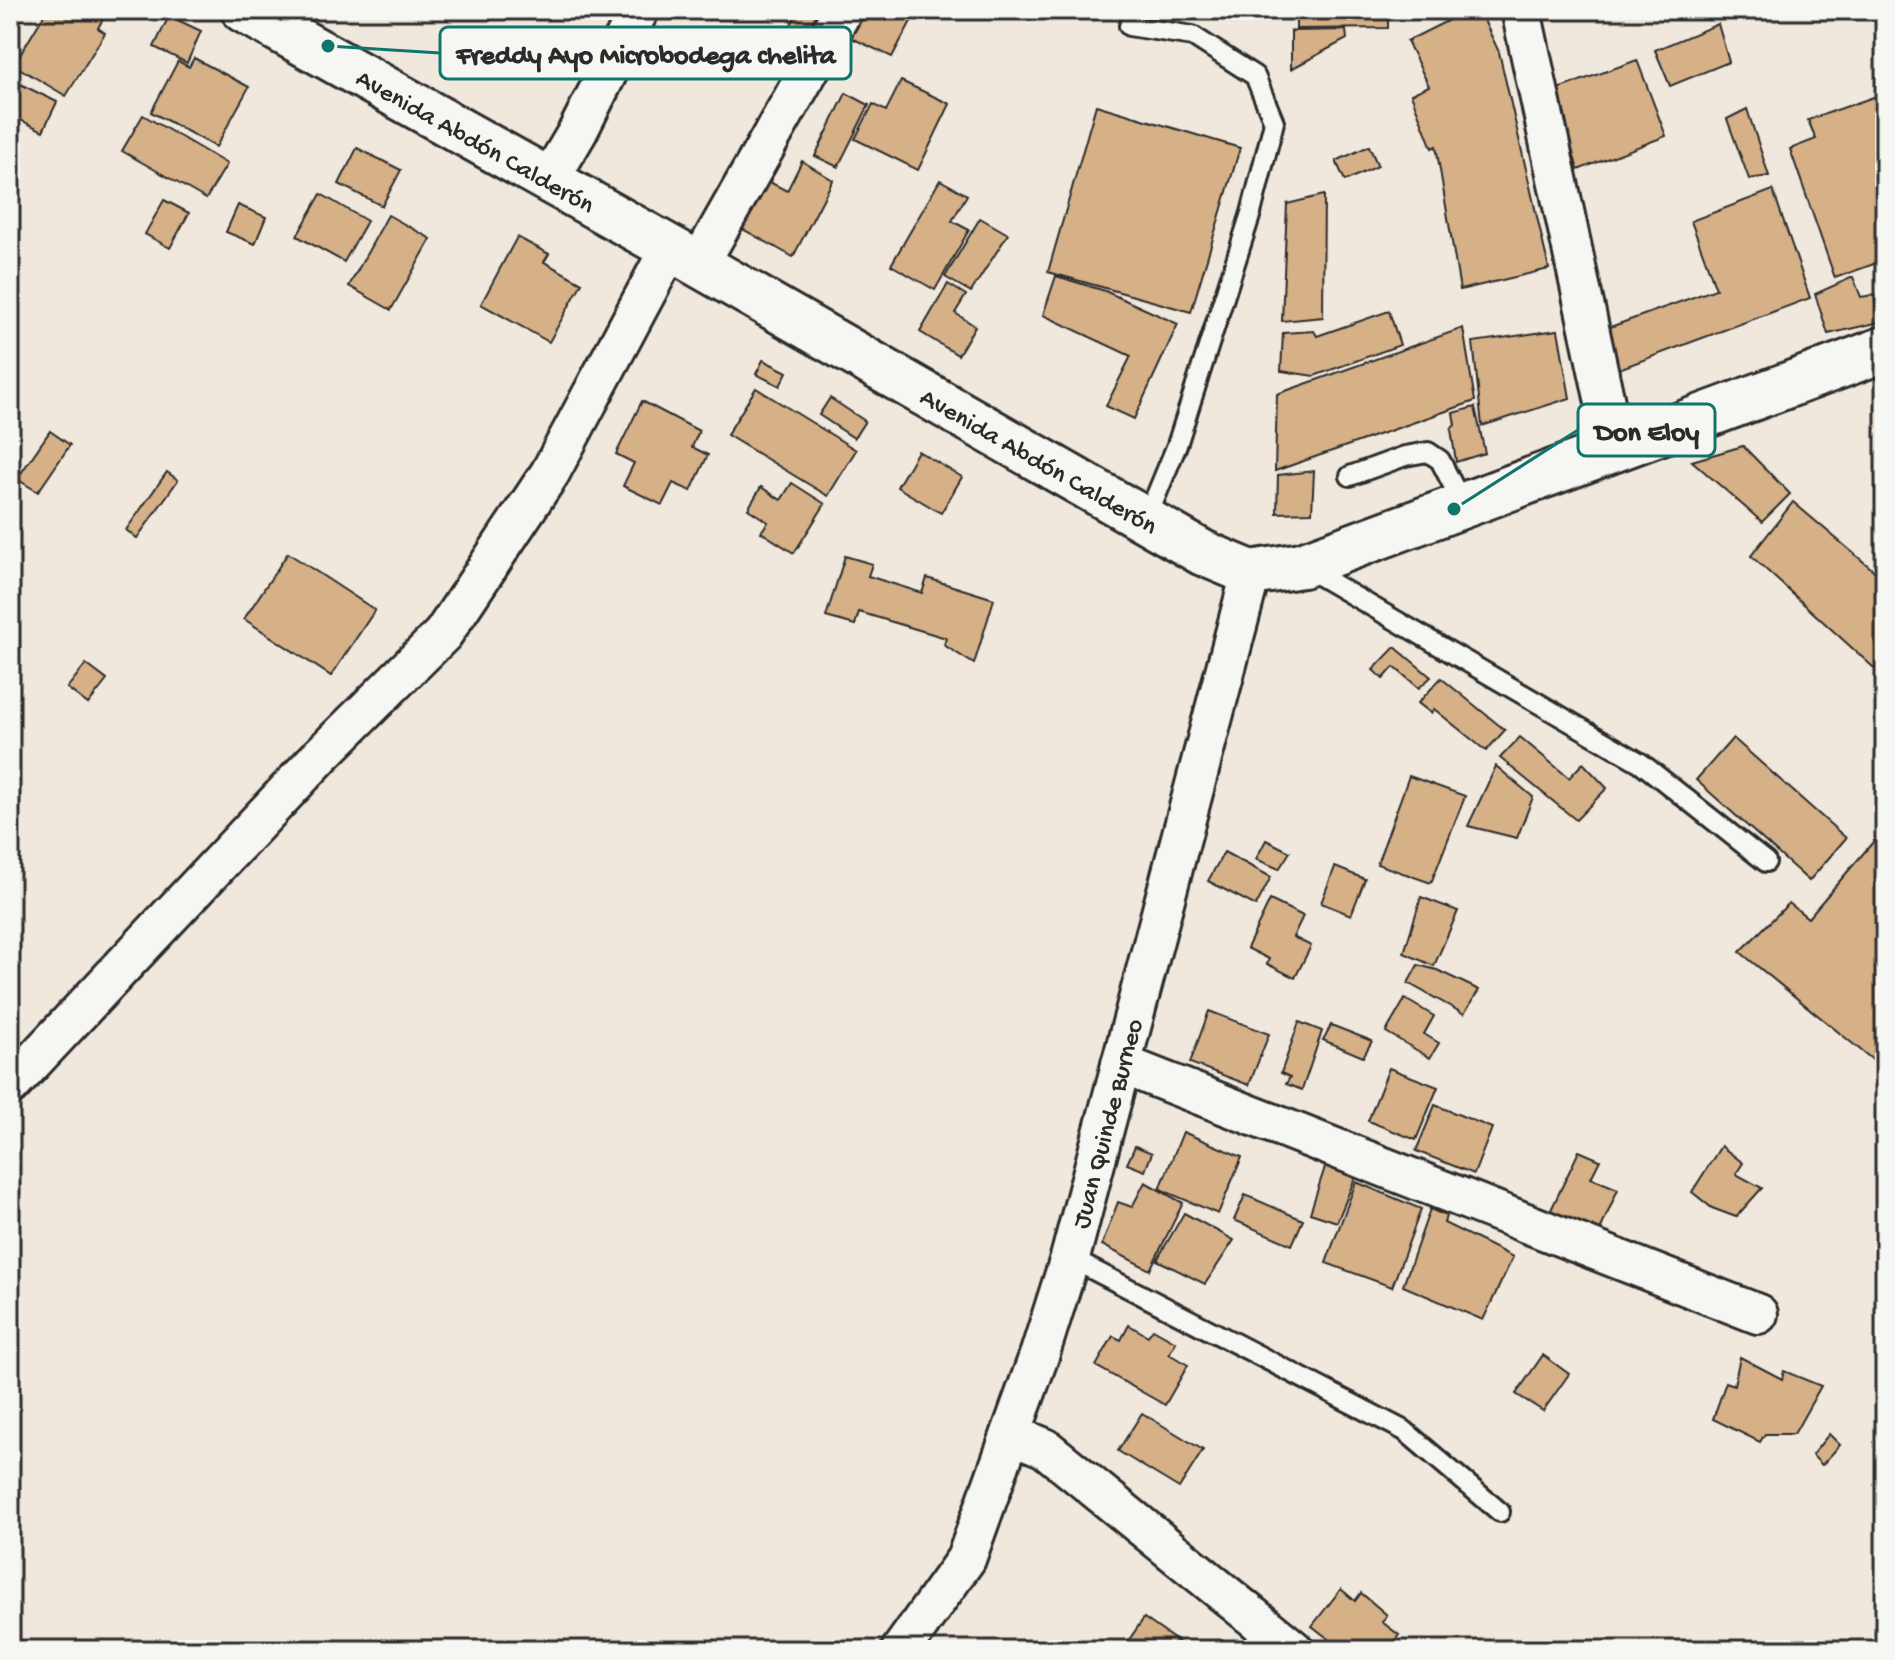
<svg xmlns="http://www.w3.org/2000/svg" width="1895" height="1660" font-family="'Gochi Hand',sans-serif">
<style>
.building{fill:#d6b188;stroke:#2b2b2b;stroke-width:2}
.lines{fill:none;stroke-linecap:round;stroke-linejoin:round}
.lane-casing{stroke:#2b2b2b;stroke-width:24}
.street-casing{stroke:#2b2b2b;stroke-width:44}
.secondary-casing{stroke:#2b2b2b;stroke-width:50}
.lane{stroke:#f6f6f2;stroke-width:18}
.street{stroke:#f6f6f2;stroke-width:38}
.secondary{stroke:#f6f6f2;stroke-width:44}
.labels{text-anchor:middle;stroke-width:6;stroke-linejoin:round;paint-order:stroke}
.street-label{font-size:26px;fill:#2b2b2b;stroke:#f6f6f2}
.leader{fill:none;stroke:#0f766e;stroke-width:3}
.callout-dot{fill:#0f766e;stroke:#f6f6f2;stroke-width:3}
.callout{fill:#f6f6f2;stroke:#0f766e;stroke-width:3}
.callout-label{font-size:28px;text-anchor:middle;font-weight:bold;fill:#2b2b2b}
</style>
<rect width="100%" height="100%" fill="#f0e8dd"/>
<filter id="ink" filterUnits="userSpaceOnUse"><feTurbulence type="fractalNoise" baseFrequency=".0125" numOctaves="2"/><feDisplacementMap in="SourceGraphic" scale="16" xChannelSelector="R" yChannelSelector="G"/><feConvolveMatrix kernelMatrix="1 2 1 2 8 2 1 2 1" color-interpolation-filters="sRGB"/></filter>
<g filter="url(#ink)">
<g class="building">
<path d="M 47,10 L 108,10 L 98,28 L 105,33 L 66,96 L 14,65 Z"/>
<path d="M 799,10 L 808,10 L 822,17 L 788,78 L 768,66 Z"/>
<path d="M 854,10 L 917,10 L 892,57 L 841,33 Z"/>
<path d="M 1296,10 L 1388,10 L 1388,28 L 1296,29 Z"/>
<path d="M 1469,10 L 1479,10 L 1499,52 L 1549,269 L 1460,290 L 1436,146 L 1432,148 L 1411,94 L 1429,86 L 1407,41 Z"/>
<path d="M 169,16 L 201,31 L 187,63 L 154,47 Z"/>
<path d="M 1718,24 L 1729,62 L 1670,86 L 1655,50 Z"/>
<path d="M 1346,30 L 1347,39 L 1291,69 L 1291,31 Z"/>
<path d="M 194,58 L 249,87 L 216,147 L 151,112 L 178,61 L 189,67 Z"/>
<path d="M 1637,60 L 1666,136 L 1578,170 L 1555,90 Z"/>
<path d="M 12,80 L 57,102 L 43,131 L 10,115 Z"/>
<path d="M 901,81 L 950,104 L 918,170 L 855,139 L 873,104 L 886,111 Z"/>
<path d="M 846,93 L 869,105 L 838,167 L 815,156 Z"/>
<path d="M 1885,93 L 1885,260 L 1835,278 L 1790,149 L 1816,139 L 1808,120 Z"/>
<path d="M 1096,105 L 1240,148 L 1191,312 L 1048,272 Z"/>
<path d="M 1747,109 L 1769,176 L 1749,179 L 1727,119 Z"/>
<path d="M 143,115 L 227,164 L 206,199 L 122,151 Z"/>
<path d="M 1369,146 L 1378,166 L 1345,181 L 1336,161 Z"/>
<path d="M 357,148 L 401,170 L 382,206 L 339,184 Z"/>
<path d="M 802,161 L 833,180 L 793,257 L 732,223 L 756,175 L 787,191 Z"/>
<path d="M 940,180 L 967,195 L 952,221 L 969,230 L 935,290 L 891,265 Z"/>
<path d="M 1773,190 L 1810,298 L 1611,372 L 1602,330 L 1716,289 L 1691,221 Z"/>
<path d="M 321,194 L 367,221 L 344,262 L 297,236 Z"/>
<path d="M 1324,195 L 1323,317 L 1282,321 L 1287,204 Z"/>
<path d="M 164,200 L 189,213 L 170,248 L 145,234 Z"/>
<path d="M 238,205 L 266,217 L 255,244 L 226,232 Z"/>
<path d="M 388,215 L 431,239 L 391,310 L 349,286 Z"/>
<path d="M 980,218 L 1008,234 L 971,292 L 945,277 Z"/>
<path d="M 517,237 L 549,254 L 544,262 L 582,283 L 549,342 L 481,304 Z"/>
<path d="M 1056,276 L 1105,291 L 1178,324 L 1134,419 L 1106,406 L 1131,356 L 1043,315 Z"/>
<path d="M 1853,277 L 1861,297 L 1874,295 L 1880,322 L 1828,334 L 1815,294 Z"/>
<path d="M 948,284 L 966,295 L 955,313 L 975,326 L 958,355 L 920,332 Z"/>
<path d="M 1389,311 L 1400,345 L 1314,376 L 1281,371 L 1283,333 L 1314,331 L 1317,336 Z"/>
<path d="M 1463,328 L 1475,401 L 1275,471 L 1277,394 Z"/>
<path d="M 1558,330 L 1570,398 L 1482,426 L 1473,342 Z"/>
<path d="M 763,360 L 787,372 L 780,386 L 756,374 Z"/>
<path d="M 756,388 L 856,450 L 828,496 L 727,435 Z"/>
<path d="M 830,398 L 865,421 L 854,438 L 819,415 Z"/>
<path d="M 642,401 L 699,431 L 692,447 L 708,455 L 691,491 L 673,483 L 662,505 L 623,486 L 634,463 L 616,454 Z"/>
<path d="M 1475,407 L 1485,453 L 1456,462 L 1451,429 L 1455,425 L 1453,413 Z"/>
<path d="M 50,431 L 70,445 L 38,492 L 17,479 Z"/>
<path d="M 1743,446 L 1790,494 L 1762,522 L 1692,461 Z"/>
<path d="M 918,451 L 962,477 L 941,513 L 897,487 Z"/>
<path d="M 1314,471 L 1312,512 L 1277,513 L 1278,475 Z"/>
<path d="M 167,472 L 178,480 L 137,538 L 126,530 Z"/>
<path d="M 792,483 L 825,504 L 794,553 L 761,532 L 768,522 L 748,509 L 761,487 L 781,500 Z"/>
<path d="M 1793,502 L 1885,580 L 1885,678 L 1751,556 Z"/>
<path d="M 288,553 L 375,610 L 331,676 L 244,619 Z"/>
<path d="M 845,556 L 872,564 L 868,576 L 922,593 L 927,578 L 994,599 L 974,664 L 944,645 L 946,638 L 859,612 L 855,625 L 826,617 Z"/>
<path d="M 1395,647 L 1431,677 L 1419,688 L 1394,667 L 1383,679 L 1373,670 Z"/>
<path d="M 86,664 L 107,680 L 88,704 L 67,688 Z"/>
<path d="M 1441,678 L 1505,730 L 1486,751 L 1434,709 L 1431,713 L 1418,703 Z"/>
<path d="M 1520,737 L 1569,778 L 1583,763 L 1607,788 L 1576,820 L 1500,758 Z"/>
<path d="M 1733,738 L 1846,838 L 1809,881 L 1696,780 Z"/>
<path d="M 1496,766 L 1533,797 L 1517,838 L 1468,826 Z"/>
<path d="M 1409,776 L 1465,796 L 1431,883 L 1377,864 Z"/>
<path d="M 1885,828 L 1885,1070 L 1740,952 L 1789,903 L 1808,918 Z"/>
<path d="M 1266,840 L 1290,852 L 1279,869 L 1256,859 Z"/>
<path d="M 1224,852 L 1271,877 L 1256,906 L 1208,881 Z"/>
<path d="M 1335,867 L 1365,879 L 1351,915 L 1321,903 Z"/>
<path d="M 1421,897 L 1458,911 L 1434,966 L 1404,953 Z"/>
<path d="M 1270,900 L 1303,916 L 1293,937 L 1311,946 L 1295,978 L 1267,964 L 1269,959 L 1247,948 Z"/>
<path d="M 1418,965 L 1437,970 L 1479,990 L 1464,1014 L 1408,983 Z"/>
<path d="M 1405,999 L 1434,1016 L 1424,1034 L 1439,1043 L 1430,1058 L 1386,1032 Z"/>
<path d="M 1209,1011 L 1269,1034 L 1249,1085 L 1190,1063 Z"/>
<path d="M 1299,1022 L 1322,1031 L 1302,1090 L 1286,1084 L 1290,1077 L 1281,1073 Z"/>
<path d="M 1331,1025 L 1372,1041 L 1363,1057 L 1323,1040 Z"/>
<path d="M 1389,1068 L 1438,1087 L 1416,1140 L 1368,1121 Z"/>
<path d="M 1435,1105 L 1492,1128 L 1474,1174 L 1416,1151 Z"/>
<path d="M 1183,1132 L 1242,1157 L 1218,1214 L 1160,1189 Z"/>
<path d="M 1135,1146 L 1152,1153 L 1145,1171 L 1127,1164 Z"/>
<path d="M 1721,1146 L 1743,1163 L 1736,1174 L 1762,1188 L 1736,1217 L 1712,1208 L 1692,1192 Z"/>
<path d="M 1579,1151 L 1600,1160 L 1591,1178 L 1618,1189 L 1599,1233 L 1550,1212 Z"/>
<path d="M 1326,1164 L 1356,1176 L 1337,1222 L 1310,1213 Z"/>
<path d="M 1145,1182 L 1183,1203 L 1150,1270 L 1102,1245 L 1118,1202 L 1132,1207 Z"/>
<path d="M 1356,1182 L 1421,1209 L 1392,1287 L 1326,1263 Z"/>
<path d="M 1245,1195 L 1303,1220 L 1292,1245 L 1234,1220 Z"/>
<path d="M 1430,1209 L 1446,1216 L 1444,1223 L 1513,1257 L 1483,1320 L 1403,1286 Z"/>
<path d="M 1184,1213 L 1234,1240 L 1205,1284 L 1157,1260 Z"/>
<path d="M 1129,1325 L 1148,1336 L 1153,1329 L 1176,1342 L 1169,1354 L 1188,1365 L 1165,1405 L 1096,1366 L 1113,1336 L 1121,1340 Z"/>
<path d="M 1543,1355 L 1569,1374 L 1543,1411 L 1516,1394 Z"/>
<path d="M 1740,1357 L 1782,1379 L 1784,1371 L 1821,1386 L 1794,1434 L 1765,1434 L 1760,1442 L 1713,1419 L 1726,1382 L 1734,1385 Z"/>
<path d="M 1142,1413 L 1203,1450 L 1179,1488 L 1118,1451 Z"/>
<path d="M 1829,1434 L 1840,1445 L 1822,1465 L 1812,1455 Z"/>
<path d="M 1341,1589 L 1355,1601 L 1361,1593 L 1387,1615 L 1382,1622 L 1399,1635 L 1387,1650 L 1343,1650 L 1312,1626 Z"/>
<path d="M 1144,1618 L 1188,1649 L 1187,1650 L 1122,1650 Z"/>
</g>
<g class="lines">
<g class="lane-casing">
<g id="lane">
<path d="M 1129,26 L 1193,36 L 1255,76 L 1274,122 L 1251,213 L 1177,445 L 1146,520"/>
<path d="M 1350,476 L 1405,456 L 1428,452 L 1440,460 L 1463,505"/>
<path d="M 1304,567 L 1641,763 L 1766,862"/>
<path d="M 1070,1258 L 1405,1431 L 1500,1512"/>
</g>
</g>
<g class="street-casing">
<g id="street">
<path d="M 1521,10 L 1615,449"/>
<path d="M 549,180 L 578,131 L 639,10"/>
<path d="M 699,264 L 843,10"/>
<path d="M 1121,1064 L 1758,1314"/>
<path d="M 10,1086 L 321,755 L 443,634 L 550,473 L 670,248"/>
<path d="M 1011,1434 L 1045,1448 L 1294,1650"/>
<path id="s1" d="M 901,1650 L 966,1559 L 1040,1353 L 1070,1258 L 1251,573"/>
</g>
</g>
<g class="secondary-casing">
<g id="secondary">
<path id="s2" d="M 244,10 L 670,248 L 1203,553 L 1251,573 L 1302,565 L 1885,349"/>
</g>
</g>
<use href="#lane" class="lane"/>
<use href="#street" class="street"/>
<use href="#secondary" class="secondary"/>
</g>
</g>
<g class="labels">
<g class="street-label">
<text dy="9" stroke="none"><textPath href="#s2" startOffset="266">Avenida Abdón Calderón</textPath></text>
<text dy="9" stroke="none"><textPath href="#s2" startOffset="914">Avenida Abdón Calderón</textPath></text>
<text dy="9" stroke="none"><textPath href="#s1" startOffset="570">Juan Quinde Burneo</textPath></text>
</g>
</g>
<path class="leader" d="M328 46L440 53M1454 509L1578 430"/>
<g class="callout-dot">
<circle cx="328" cy="46" r="8"/>
<circle cx="1454" cy="509" r="8"/>
</g>
<g class="callout">
<rect x="440" y="27" width="411" height="52" rx="8"/>
<rect x="1578" y="404" width="137" height="52" rx="8"/>
</g>
<g class="callout-label">
<text x="646" y="63">Freddy Ayo Microbodega chelita</text>
<text x="1647" y="440">Don Eloy</text>
</g>
<rect width="1895" height="1660" fill="none" stroke="#f6f6f2" stroke-width="40"/>
<rect x="20" y="20" width="1855" height="1620" fill="none" stroke="#2b2b2b" stroke-width="3" filter="url(#ink)"/>
</svg>
